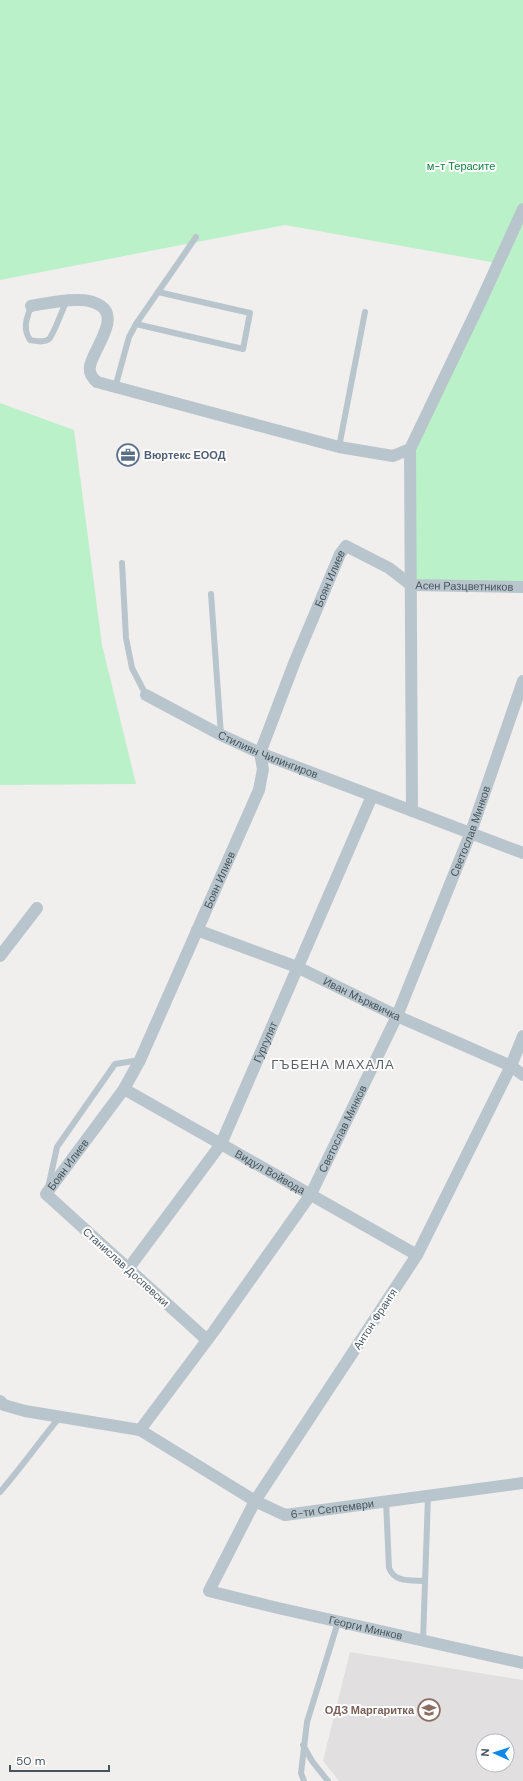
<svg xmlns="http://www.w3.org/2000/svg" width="523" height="1781" font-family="'DM Sans',sans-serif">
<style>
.education{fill:#e2dfe1;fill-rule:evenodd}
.green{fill:#bbf1c9}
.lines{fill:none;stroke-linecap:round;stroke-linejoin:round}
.lane{stroke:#b9c5cc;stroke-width:6}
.street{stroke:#b9c5cc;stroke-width:12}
.labels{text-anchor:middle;stroke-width:4;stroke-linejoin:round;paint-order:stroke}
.park-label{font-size:11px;fill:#13813e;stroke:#fff}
.service-label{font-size:11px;font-weight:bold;fill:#4e5e75;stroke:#fff;text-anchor:start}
.street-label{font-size:11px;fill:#46545c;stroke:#fff}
.education-label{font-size:11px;font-weight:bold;fill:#785e54;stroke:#fff;text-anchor:end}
.quarter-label{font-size:13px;letter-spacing:1px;fill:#5b6064;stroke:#fff}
</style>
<rect width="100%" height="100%" fill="#f1eeee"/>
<path class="education" d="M 350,1652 L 523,1680 L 523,1781 L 339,1781 L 323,1761 ZM 483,1741 L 507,1741 L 507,1765 L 483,1765 Z"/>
<g class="green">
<path d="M 0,0 L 523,0 L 523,586 L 415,582 L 413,448 L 502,264 L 285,225 L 0,280 Z"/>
<path d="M 0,403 L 74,430 L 102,645 L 136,784 L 0,785 Z"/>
</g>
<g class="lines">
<g class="lane">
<path d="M 31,306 C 27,318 22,328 30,340 C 36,341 44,343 49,339 C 54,334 63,308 67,300"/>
<path d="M 136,324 L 243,349 L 250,313 L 158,292"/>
<path d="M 115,388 L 129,337 L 136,324 L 196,237"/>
<path d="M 339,447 L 365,312"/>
<path d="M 122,563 L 126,638 L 132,668 L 146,695"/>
<path d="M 211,594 L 221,735"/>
<path d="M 48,1188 L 57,1147 L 115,1064 L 140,1060"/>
<path d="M 0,1492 C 21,1468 39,1442 59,1418"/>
<path d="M 386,1501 L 389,1568 C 395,1583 411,1580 425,1581"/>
<path d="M 423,1641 L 428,1496"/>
<path d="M 303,1745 L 312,1761 L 328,1781"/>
<path d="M 304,1781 L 301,1773 L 307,1722 L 338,1622"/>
</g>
<g class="street">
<path d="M 31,306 C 47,303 64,299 80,300 C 87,300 95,302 101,306 C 120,319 93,350 90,366 C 89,372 92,378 97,382 L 339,447 L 393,456 L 410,449"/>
<path id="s1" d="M 146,695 L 221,735 L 260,753 L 523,853"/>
<path d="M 412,811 L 410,449 L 481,301 L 523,209"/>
<path id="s2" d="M 197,930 L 297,967 L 397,1016 L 511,1066 L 523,1075"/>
<path d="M 0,956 L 37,908"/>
<path id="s3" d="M 523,1036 L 511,1066 L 417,1255 L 255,1501 L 209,1591 L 278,1608 L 523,1663"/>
<path id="s4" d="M 124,1089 L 417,1255"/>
<path id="s5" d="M 128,1269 L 221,1144 L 372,796"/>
<path id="s6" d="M 207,1340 L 46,1194 L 124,1089 L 140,1060 L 259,790 L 263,769 L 260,753 L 295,661 L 340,554 L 346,546 L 389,568 L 411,585 L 523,587"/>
<path id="s7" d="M 0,1401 L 4,1405 L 25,1411 L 140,1430 L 255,1501 L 285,1515 L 523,1483"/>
<path id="s8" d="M 140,1430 L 214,1331 L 311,1194 L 397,1016 L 471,832 L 523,681"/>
</g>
</g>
<defs>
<g id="office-ring" transform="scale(1.15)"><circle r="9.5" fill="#fff" stroke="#5c6f8a" stroke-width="1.5"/><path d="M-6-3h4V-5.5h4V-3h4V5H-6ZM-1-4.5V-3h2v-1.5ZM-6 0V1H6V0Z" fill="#5c6f8a"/></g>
<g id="school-ring" transform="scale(1.15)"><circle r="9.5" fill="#fff" stroke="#8d6e63" stroke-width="1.5"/><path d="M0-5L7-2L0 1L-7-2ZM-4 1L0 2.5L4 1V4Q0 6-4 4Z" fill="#8d6e63"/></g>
</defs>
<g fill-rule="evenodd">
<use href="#office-ring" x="128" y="455"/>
<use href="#school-ring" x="429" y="1710"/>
</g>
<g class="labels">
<g class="park-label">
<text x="461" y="170">м-т Терасите</text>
</g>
<g class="service-label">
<text x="144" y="459">Вюртекс ЕООД</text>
</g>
<g class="street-label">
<text dy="4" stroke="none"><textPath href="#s6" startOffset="902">Боян Илиев</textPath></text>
<text dy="4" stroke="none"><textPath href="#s6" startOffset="1068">Асен Разцветников</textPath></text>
<text dy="4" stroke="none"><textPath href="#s1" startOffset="136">Стилиян Чилингиров</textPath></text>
<text dy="4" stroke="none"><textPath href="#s8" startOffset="688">Светослав Минков</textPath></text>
<text dy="4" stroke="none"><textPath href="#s6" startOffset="578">Боян Илиев</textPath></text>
<text dy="4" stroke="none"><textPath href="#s2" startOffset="179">Иван Мърквичка</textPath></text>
<text dy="4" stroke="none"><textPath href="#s5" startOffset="267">Гургулят</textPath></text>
<text dy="4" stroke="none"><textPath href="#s8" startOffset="364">Светослав Минков</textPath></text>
<text dy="4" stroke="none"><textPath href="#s6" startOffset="254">Боян Илиев</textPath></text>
<text dy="4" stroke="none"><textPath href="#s4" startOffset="168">Видул Войвода</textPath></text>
<text transform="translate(126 1267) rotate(42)" y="4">Станислав Доспевски</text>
<text transform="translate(375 1319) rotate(-57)" y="4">Антон Франгя</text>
<text dy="4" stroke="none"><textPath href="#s7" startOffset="360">6-ти Септември</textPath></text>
<text dy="4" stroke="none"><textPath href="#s3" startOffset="800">Георги Минков</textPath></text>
</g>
<g class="education-label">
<text x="414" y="1714">ОДЗ Маргаритка</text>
</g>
<g class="quarter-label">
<text x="333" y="1069">ГЪБЕНА МАХАЛА</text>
</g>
</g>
<g transform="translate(495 1753) rotate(273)"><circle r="19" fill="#ffffff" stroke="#b5bbbe"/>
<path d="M0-3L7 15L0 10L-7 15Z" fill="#1287e7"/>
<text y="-6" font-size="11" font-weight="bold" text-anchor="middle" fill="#46545c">N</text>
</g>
<path d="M10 1765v6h99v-6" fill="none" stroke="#46545c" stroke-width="2"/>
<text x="16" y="1765" font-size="12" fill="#46545c" stroke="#ffffff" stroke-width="3" paint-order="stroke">50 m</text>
</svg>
